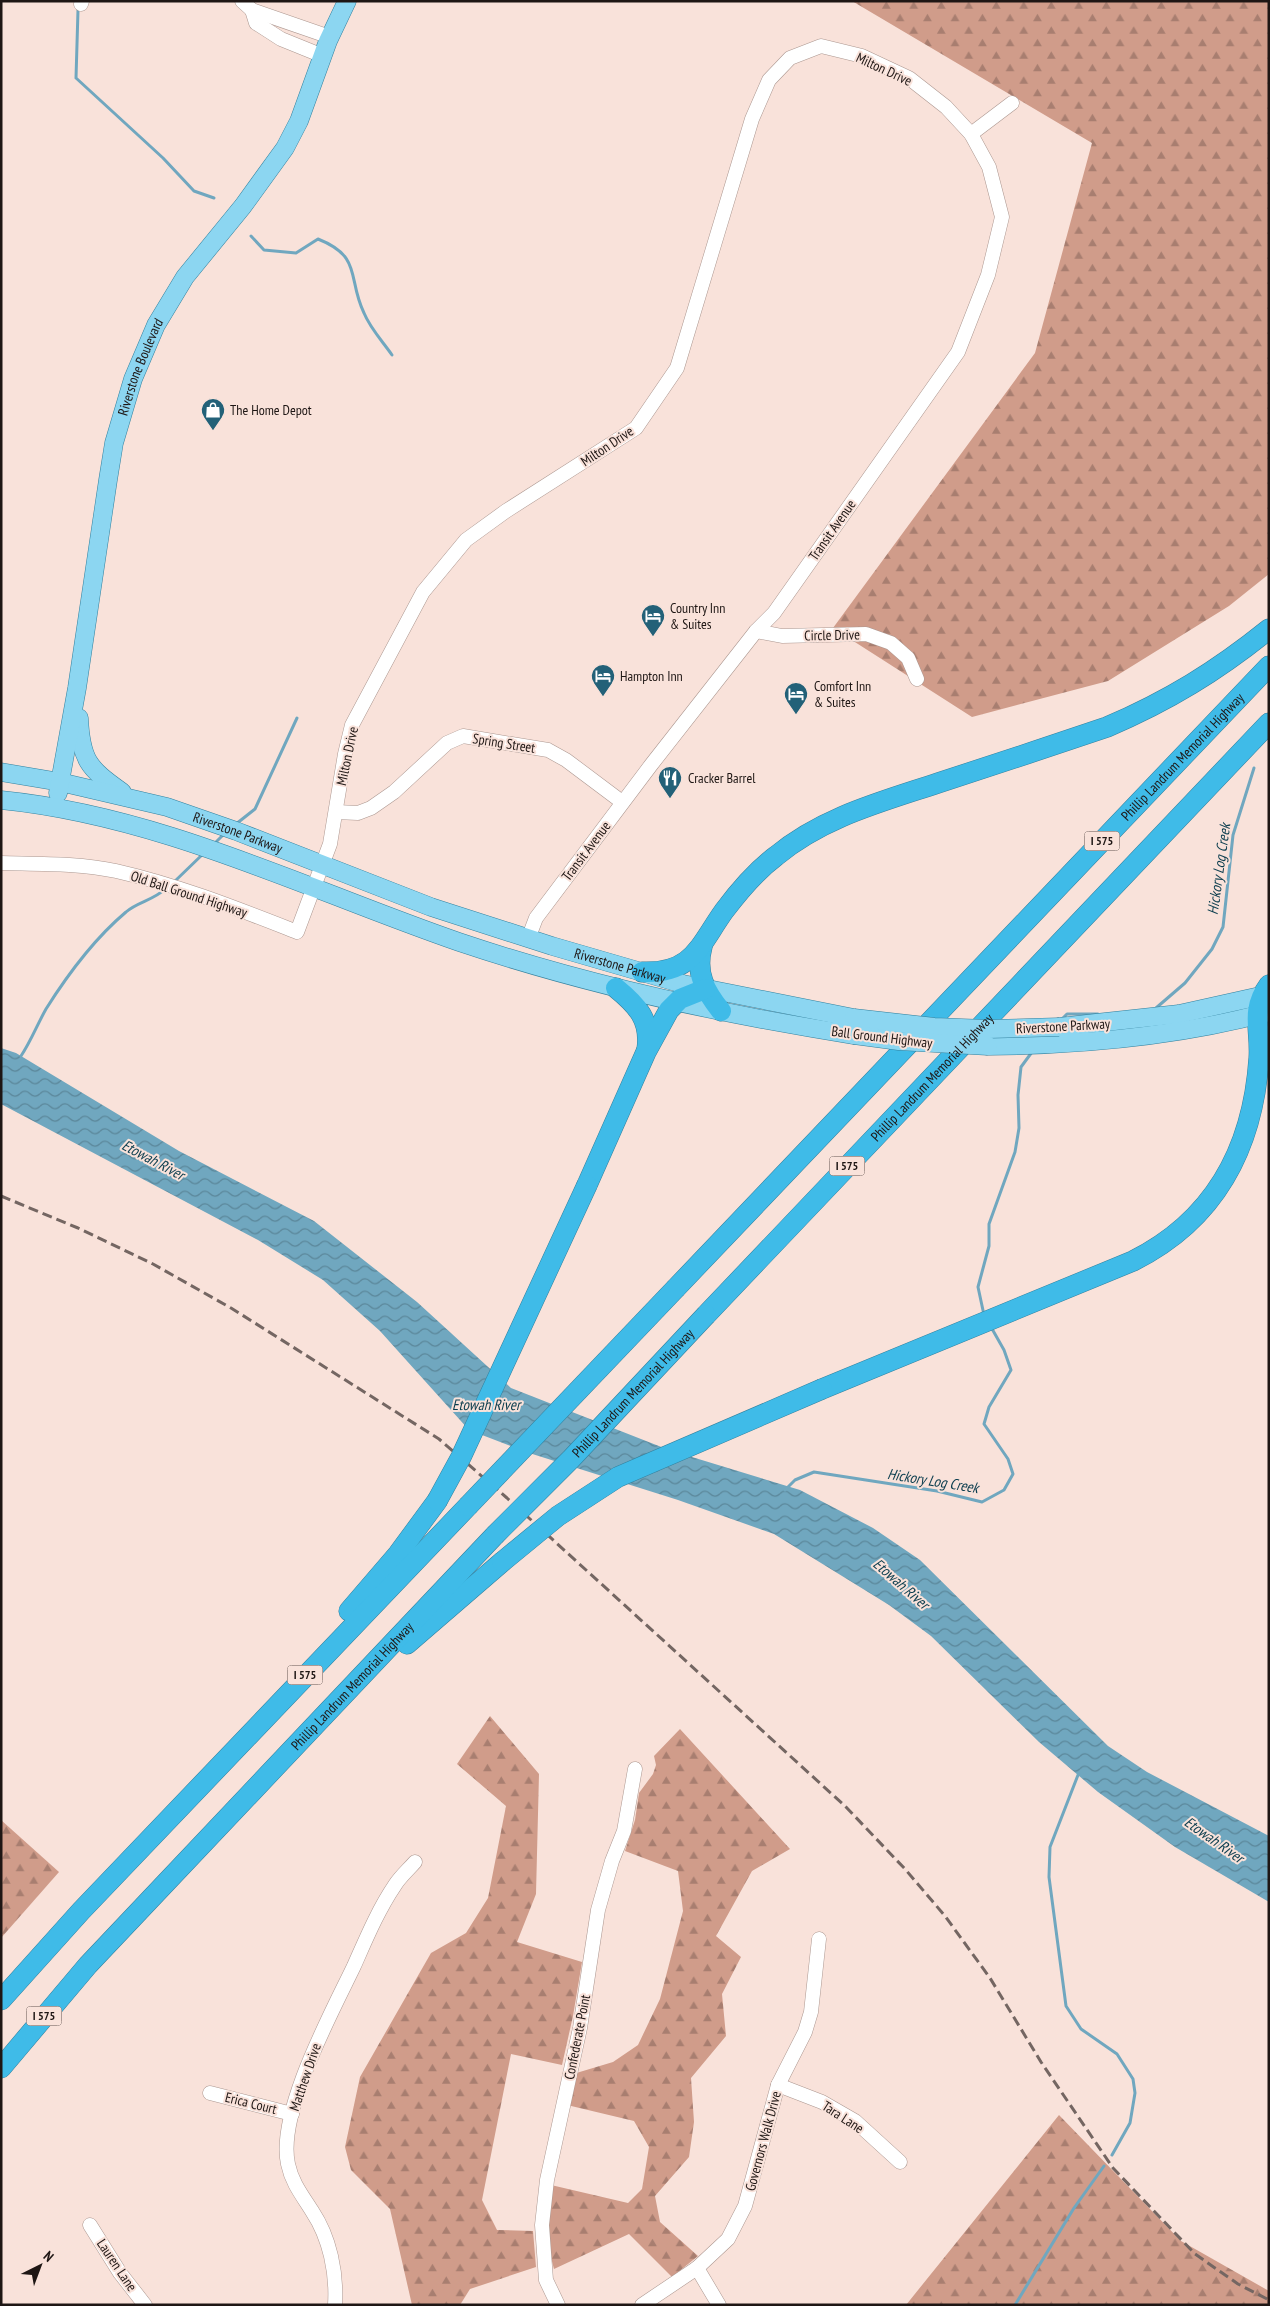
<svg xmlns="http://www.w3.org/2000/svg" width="1270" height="2306" font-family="'PT Sans Narrow',sans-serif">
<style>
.forest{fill:url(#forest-firs)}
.water{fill:url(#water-waves)}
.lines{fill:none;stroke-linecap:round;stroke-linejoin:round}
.stream{stroke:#70a7bf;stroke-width:3}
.minor-casing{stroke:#ac9790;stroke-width:15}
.major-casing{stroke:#33819e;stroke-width:19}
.highway-casing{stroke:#33819e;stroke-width:21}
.minor{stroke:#fff;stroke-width:14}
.major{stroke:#8cd6f1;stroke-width:18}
.highway{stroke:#3fbbe8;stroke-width:20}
.rail{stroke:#746662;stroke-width:3;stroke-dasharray:10 5;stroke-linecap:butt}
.major-bridge-casing{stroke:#33819e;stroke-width:19;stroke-linecap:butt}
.highway-bridge-casing{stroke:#33819e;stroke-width:21;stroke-linecap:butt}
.major-bridge{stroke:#8cd6f1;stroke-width:18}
.highway-bridge{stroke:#3fbbe8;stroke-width:20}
.labels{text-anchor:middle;stroke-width:4;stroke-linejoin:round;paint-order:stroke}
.shield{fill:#f9e2da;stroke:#60534f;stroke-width:1}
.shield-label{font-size:12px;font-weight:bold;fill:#1e1614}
.street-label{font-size:14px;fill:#1e1614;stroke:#f9e2da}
.poi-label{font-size:14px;fill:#1e1614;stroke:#f9e2da;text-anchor:start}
.water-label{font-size:15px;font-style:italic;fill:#0b3d4e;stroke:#f9e2da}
</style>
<defs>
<pattern id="forest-firs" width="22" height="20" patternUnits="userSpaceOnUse" patternTransform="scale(1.25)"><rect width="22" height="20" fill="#d09c8a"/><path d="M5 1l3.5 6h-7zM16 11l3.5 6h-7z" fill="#a87e70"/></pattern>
<pattern id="water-waves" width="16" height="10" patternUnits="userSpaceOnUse" patternTransform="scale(1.25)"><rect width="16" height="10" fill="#70a7bf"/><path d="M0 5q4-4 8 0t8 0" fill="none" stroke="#5b879a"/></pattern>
</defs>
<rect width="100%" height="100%" fill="#f9e2da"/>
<g class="forest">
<path d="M 852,1 L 1269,1 L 1269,574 L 1229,606 L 1108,681 L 972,717 L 833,628 L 1035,353 L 1092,143 Z"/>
<path d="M 490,1716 L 539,1774 L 536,1894 L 517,1942 L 582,1962 L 573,2016 L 562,2065 L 511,2054 L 482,2200 L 497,2230 L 533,2231 L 536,2267 L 470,2289 L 460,2305 L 412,2305 L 390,2209 L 351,2170 L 345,2147 L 360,2077 L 431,1953 L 466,1933 L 488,1898 L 506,1806 L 457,1764 Z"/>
<path d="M 680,1729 L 790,1849 L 752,1871 L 716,1936 L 741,1957 L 722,1994 L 726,2036 L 691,2078 L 694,2122 L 689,2157 L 655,2196 L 660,2222 L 698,2256 L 672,2277 L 629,2234 L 554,2269 C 545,2235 546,2219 551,2185 L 628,2203 L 642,2189 L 649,2147 L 634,2121 L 567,2105 L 573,2074 L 613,2062 L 638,2045 L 660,1999 L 683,1911 L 678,1871 L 625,1851 L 635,1820 L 639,1793 L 653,1774 L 656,1765 L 654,1756 Z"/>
<path d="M 1,1820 L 59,1872 L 1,1938 Z"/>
<path d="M 1059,2115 L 1181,2241 L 1269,2291 L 1269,2305 L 906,2305 Z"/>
</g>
<path class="water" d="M 1,1048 L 16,1053 L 179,1151 L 314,1221 L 417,1302 L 511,1388 L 669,1450 L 800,1490 L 873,1528 L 920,1560 L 1108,1746 L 1147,1772 L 1269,1836 L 1269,1902 L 1175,1847 L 1098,1792 L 1039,1742 L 931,1636 L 889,1605 L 774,1534 L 678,1500 L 526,1452 L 469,1430 L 380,1331 L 323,1280 L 258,1240 L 1,1104 Z"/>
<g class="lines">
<g class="stream">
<path d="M 81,7 L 78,10 L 76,78 L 163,158 L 194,191 L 214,198"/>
<path d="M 251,236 L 264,250 L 296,253 L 318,239 C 363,257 347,278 364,313 C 370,328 383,342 392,355"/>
<path d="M 236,824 L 255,809 L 297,718"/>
<path d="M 214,844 L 225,833"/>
<path d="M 174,882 L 204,853"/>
<path d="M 1156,1008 L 1185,983 L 1212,949 L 1223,927 L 1233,835 L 1254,768"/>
<path d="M 1061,1020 L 1067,1014 L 1098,1014"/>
<path d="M 21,1056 C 31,1041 37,1025 46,1009 C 68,974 94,939 126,912 C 137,902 154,900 165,889"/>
<path d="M 984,1315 L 978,1287 L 989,1246 L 989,1224 L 1015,1152 L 1019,1128 L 1018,1095 L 1021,1067 L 1032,1052"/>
<path d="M 785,1490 L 795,1480 L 814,1472 L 937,1491 L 982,1502 L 1004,1490 L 1013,1474 L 1008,1459 L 984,1424 L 989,1407 L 1011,1370 L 1004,1350 L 991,1327"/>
<path d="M 1078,1775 L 1050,1847 L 1049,1877 L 1066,2006 L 1081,2029 L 1117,2054 L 1133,2079 L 1135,2093 L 1130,2123 L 1112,2155"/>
<path d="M 1015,2305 L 1074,2208 L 1104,2166"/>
</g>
<g class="minor-casing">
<g id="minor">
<path d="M 242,1 L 252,10 L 330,37"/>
<path d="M 81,4 L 82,1"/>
<path d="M 252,10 L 256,23 L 281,39 L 323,56"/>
<path d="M 971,134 L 1012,103"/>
<path d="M 756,631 L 782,636 L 866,634 L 891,643 L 908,658 L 917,679"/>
<path d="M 336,812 L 358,813 L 371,808 L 394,792 L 447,743 L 463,736 L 548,750 L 566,760 L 622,802"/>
<path d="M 1,863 C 39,864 79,863 116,871 C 178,885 238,909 297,932 L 330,844 L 345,754 L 352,725 L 423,592 L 466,540 L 506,511 L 636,428 L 677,368 L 752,119 L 769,80 L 790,58 L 821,46 L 862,56 L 909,78 L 946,107 L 971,134 L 989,167 L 1002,217 L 988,275 L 958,352 L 774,613 L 756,631 L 651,765 L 536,918 L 528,939"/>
<path d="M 778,2085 L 822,2102 L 855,2121 L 900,2162"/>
<path d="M 210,2093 L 292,2114"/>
<path d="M 90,2225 L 120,2273 L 145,2305"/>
<path d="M 697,2268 L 719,2305"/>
<path d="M 335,2305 C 337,2273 330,2238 312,2211 C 302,2195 292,2183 288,2164 C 277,2113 331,2014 354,1966 C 366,1939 378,1910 395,1885 C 400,1877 408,1870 415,1862"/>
<path d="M 558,2305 L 546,2280 L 542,2225 L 547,2180 L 580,2028 L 598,1910 L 612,1861 L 624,1831 L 635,1769"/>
<path d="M 642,2305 L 697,2268 L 728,2239 L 745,2206 L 778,2085 L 805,2032 L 811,2012 L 819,1939"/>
</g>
</g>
<g class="major-casing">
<g id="major">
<path d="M 79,718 C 81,760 88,768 122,792"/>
<path id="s1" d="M 1,772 L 60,782 L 167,807 L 236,831 L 431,907 L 552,946 L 683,984 L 854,1018"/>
<path id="s2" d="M 58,793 L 77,688 L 108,480 L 114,443 L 133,379 L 156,325 L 185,277 L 243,206 L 285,148 L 299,121 L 328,41 L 347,1"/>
<path d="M 1,800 C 162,816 308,890 459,942 C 587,985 720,1014 854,1035"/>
<path d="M 1059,1027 L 1179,1014 L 1269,994"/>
<path d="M 988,1046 C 1083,1045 1177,1037 1269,1012"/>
</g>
</g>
<g class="highway-casing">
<g id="highway">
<path d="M 702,947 C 695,973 705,991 721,1011"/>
<path d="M 642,972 C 693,974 699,946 724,911 C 739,891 756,871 776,856 C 823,817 881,802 938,783 C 994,765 1051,746 1107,727 C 1168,701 1217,671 1269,629"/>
<path d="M 616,988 C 637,1005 651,1020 647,1049"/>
<path d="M 587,1185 L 646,1052 L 669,1010 L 680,999 L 705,989"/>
<path id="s3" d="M 676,1288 L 1269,666"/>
<path id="s4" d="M 706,1315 L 1269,723"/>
<path d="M 822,1389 L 1133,1261 C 1215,1220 1253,1148 1259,1058 C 1261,1029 1250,1011 1269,985"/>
<path d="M 349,1611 L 398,1554 L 437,1501"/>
<path d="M 407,1644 L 502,1562"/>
<path d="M 1,2000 L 81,1911 L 468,1506"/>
<path id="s5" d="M 1,2068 L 88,1965 L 495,1535"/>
</g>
</g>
<use href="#minor" class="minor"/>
<use href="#major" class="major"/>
<use href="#highway" class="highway"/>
<path class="rail" d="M 1,1196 L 78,1228 L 153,1264 L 231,1308 L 439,1439 L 507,1498 L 845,1806 L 905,1869 L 945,1916 L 990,1978 L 1041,2062 L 1113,2168 L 1195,2254 L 1238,2284 L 1269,2300"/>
<g class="major-bridge-casing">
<g id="major-bridge">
<path d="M 854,1018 L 934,1027 L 988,1029 L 1059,1027"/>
<path d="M 854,1035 L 899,1041 L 988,1046"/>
</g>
</g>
<g class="highway-bridge-casing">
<g id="highway-bridge">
<path d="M 437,1501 L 461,1457 L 587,1185"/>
<path d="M 468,1506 L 676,1288"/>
<path id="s6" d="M 495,1535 L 571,1459 L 706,1315"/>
<path d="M 502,1562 L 558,1516 L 618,1477 L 822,1389"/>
</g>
</g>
<use href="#major-bridge" class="major-bridge"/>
<use href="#highway-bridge" class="highway-bridge"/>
</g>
<defs>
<g id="shop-pin" transform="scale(1.25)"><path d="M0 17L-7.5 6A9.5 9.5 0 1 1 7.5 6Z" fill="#236178" stroke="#f9e2da"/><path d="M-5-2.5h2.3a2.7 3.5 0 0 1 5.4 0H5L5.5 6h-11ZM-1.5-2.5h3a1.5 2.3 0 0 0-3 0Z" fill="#fff"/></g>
<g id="hotel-pin" transform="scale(1.25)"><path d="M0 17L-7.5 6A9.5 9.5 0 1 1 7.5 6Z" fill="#236178" stroke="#f9e2da"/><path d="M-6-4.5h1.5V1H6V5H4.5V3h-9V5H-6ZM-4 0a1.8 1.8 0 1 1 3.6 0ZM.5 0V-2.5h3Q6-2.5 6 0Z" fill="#fff"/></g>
<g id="restaurant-pin" transform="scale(1.25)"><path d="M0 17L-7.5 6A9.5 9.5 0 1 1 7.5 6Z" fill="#236178" stroke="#f9e2da"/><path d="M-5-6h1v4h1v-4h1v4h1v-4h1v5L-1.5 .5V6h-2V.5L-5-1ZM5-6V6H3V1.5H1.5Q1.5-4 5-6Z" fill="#fff"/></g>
</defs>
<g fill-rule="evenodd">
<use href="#shop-pin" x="213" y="410"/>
<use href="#hotel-pin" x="653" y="616"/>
<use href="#hotel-pin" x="603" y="676"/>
<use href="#hotel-pin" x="796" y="694"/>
<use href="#restaurant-pin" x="670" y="778"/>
</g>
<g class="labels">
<g class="shield">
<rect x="1084.5" y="831.5" width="35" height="19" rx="4"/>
<rect x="829.5" y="1156.5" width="35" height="19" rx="4"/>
<rect x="287.5" y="1665.5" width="35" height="19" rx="4"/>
<rect x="26.5" y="2006.5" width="35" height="19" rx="4"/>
</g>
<g class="shield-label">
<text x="1102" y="845">I 575</text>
<text x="847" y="1170">I 575</text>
<text x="305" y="1679">I 575</text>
<text x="44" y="2020">I 575</text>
</g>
<g class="street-label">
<text transform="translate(884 69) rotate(25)" y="5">Milton Drive</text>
<text dy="5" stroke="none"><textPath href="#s2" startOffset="435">Riverstone Boulevard</textPath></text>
<text transform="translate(607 446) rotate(-34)" y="5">Milton Drive</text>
<text transform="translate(832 530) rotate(-55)" y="5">Transit Avenue</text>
<text transform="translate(832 635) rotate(-1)" y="5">Circle Drive</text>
<text transform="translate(504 743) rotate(9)" y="5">Spring Street</text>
<text transform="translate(347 756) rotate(-78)" y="5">Milton Drive</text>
<text dy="5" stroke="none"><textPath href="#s3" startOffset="734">Phillip Landrum Memorial Highway</textPath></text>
<text dy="5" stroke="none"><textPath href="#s1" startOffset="245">Riverstone Parkway</textPath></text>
<text transform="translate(586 851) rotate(-53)" y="5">Transit Avenue</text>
<text transform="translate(189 894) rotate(18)" y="5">Old Ball Ground Highway</text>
<text dy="5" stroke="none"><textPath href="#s1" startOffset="650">Riverstone Parkway</textPath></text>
<text transform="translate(1063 1026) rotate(-3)" y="5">Riverstone Parkway</text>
<text transform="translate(882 1037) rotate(7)" y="5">Ball Ground Highway</text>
<text dy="5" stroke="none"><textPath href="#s4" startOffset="328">Phillip Landrum Memorial Highway</textPath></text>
<text dy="5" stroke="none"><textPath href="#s6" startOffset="198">Phillip Landrum Memorial Highway</textPath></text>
<text dy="5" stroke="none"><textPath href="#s5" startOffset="519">Phillip Landrum Memorial Highway</textPath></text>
<text transform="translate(577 2037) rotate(-79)" y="5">Confederate Point</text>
<text transform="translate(305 2077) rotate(-71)" y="5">Matthew Drive</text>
<text transform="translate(251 2103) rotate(14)" y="5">Erica Court</text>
<text transform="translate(843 2117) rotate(33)" y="5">Tara Lane</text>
<text transform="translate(763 2141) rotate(-75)" y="5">Governors Walk Drive</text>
<text transform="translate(117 2265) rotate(56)" y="5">Lauren Lane</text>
</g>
<g class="poi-label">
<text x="230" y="415">The Home Depot</text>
<text x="670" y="613">Country Inn<tspan x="670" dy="16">&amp; Suites</tspan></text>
<text x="620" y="681">Hampton Inn</text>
<text x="814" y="691">Comfort Inn<tspan x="814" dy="16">&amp; Suites</tspan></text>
<text x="688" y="783">Cracker Barrel</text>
</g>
<g class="water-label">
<text transform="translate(1219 869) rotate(-82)" y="5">Hickory Log Creek</text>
<text transform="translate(153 1160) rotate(28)" y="5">Etowah River</text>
<text x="486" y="1410">Etowah River</text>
<text transform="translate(933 1481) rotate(9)" y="5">Hickory Log Creek</text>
<text transform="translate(901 1584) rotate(41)" y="5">Etowah River</text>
<text transform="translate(1214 1840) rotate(35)" y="5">Etowah River</text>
</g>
</g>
<rect width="1270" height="2306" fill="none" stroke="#1e1614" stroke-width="5"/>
<g transform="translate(40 2266) rotate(42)" stroke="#f9e2da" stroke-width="4" paint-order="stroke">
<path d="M0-4L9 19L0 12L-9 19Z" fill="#1e1614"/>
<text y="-8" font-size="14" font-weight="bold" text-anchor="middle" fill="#1e1614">N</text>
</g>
</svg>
